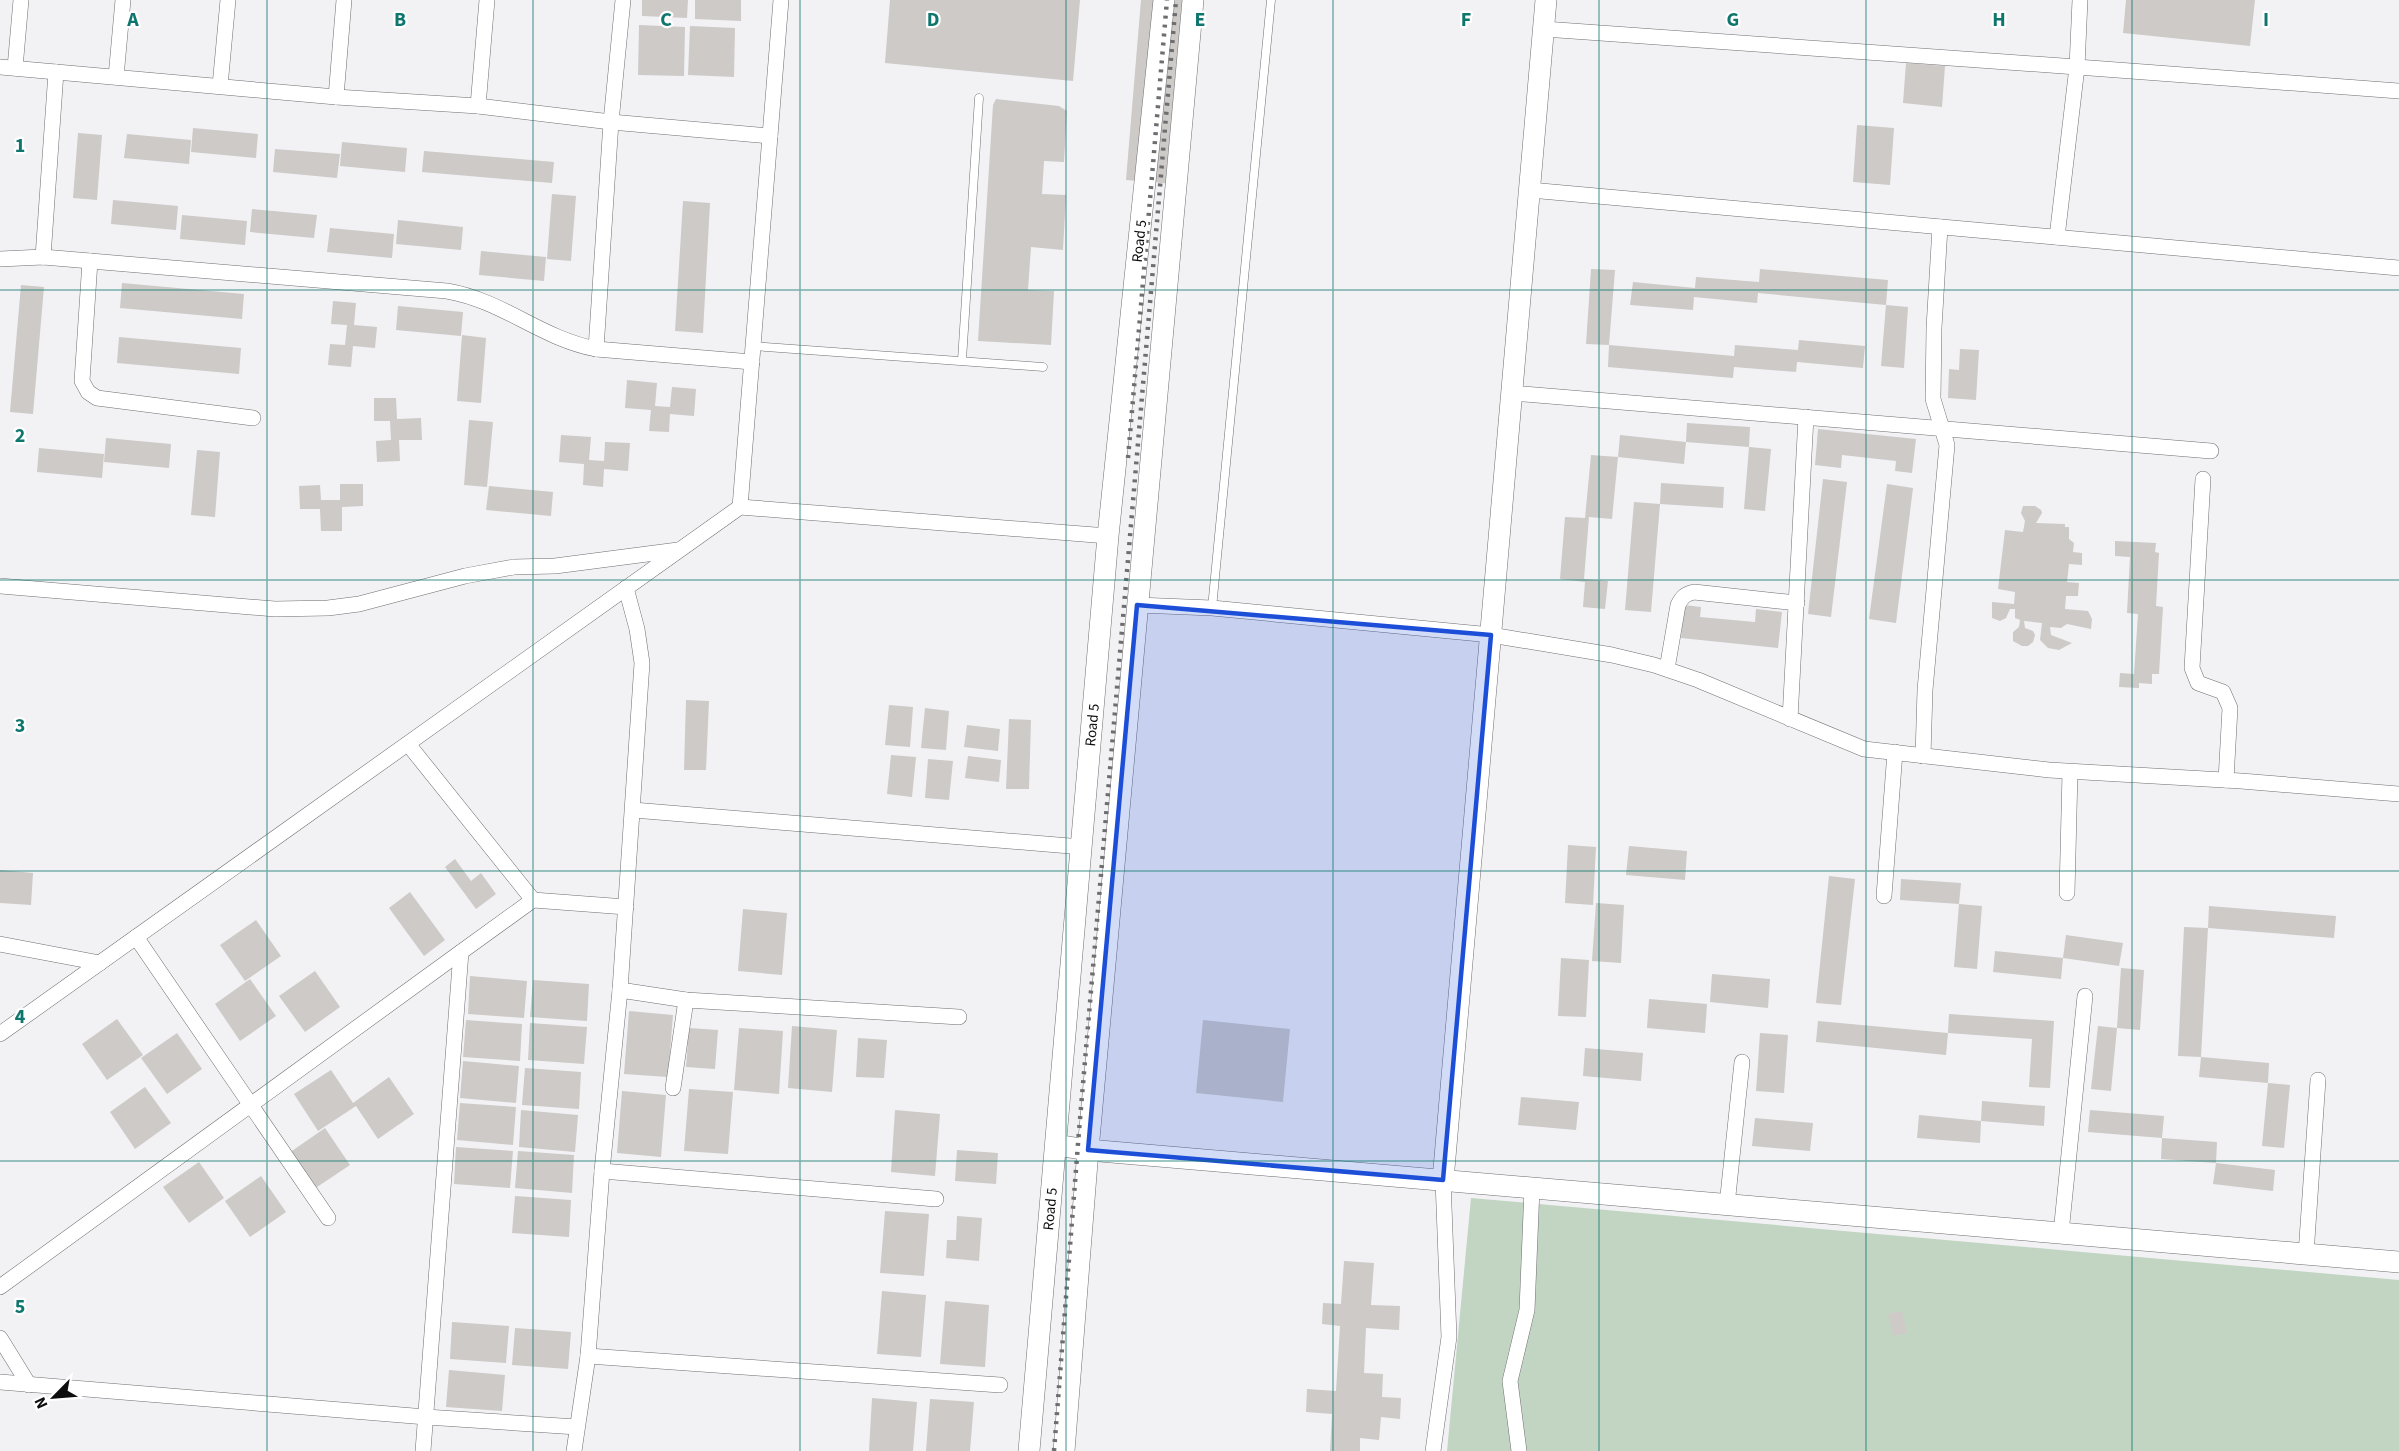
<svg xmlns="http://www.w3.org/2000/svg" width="2399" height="1451" font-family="'Source Sans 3',sans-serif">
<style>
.green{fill:#c2d5c3}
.building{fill:#cdcac8}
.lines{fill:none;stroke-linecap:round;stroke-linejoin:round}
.lane-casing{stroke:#6f6e71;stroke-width:9}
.street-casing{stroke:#6f6e71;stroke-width:16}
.secondary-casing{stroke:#6f6e71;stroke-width:22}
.lane{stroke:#fff;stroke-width:8}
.street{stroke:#fff;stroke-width:15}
.secondary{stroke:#fff;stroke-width:21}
.rail{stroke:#6e6e70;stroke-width:4.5;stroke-dasharray:3 6;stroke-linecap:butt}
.marked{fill:#1d4ed8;fill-opacity:0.2;stroke:#1d4ed8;stroke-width:4.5;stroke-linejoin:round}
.grid{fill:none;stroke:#0f766e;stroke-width:1.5;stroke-opacity:0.55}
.labels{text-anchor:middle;stroke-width:4.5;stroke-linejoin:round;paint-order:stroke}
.street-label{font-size:15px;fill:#0e0e0f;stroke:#fff}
.grid-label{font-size:20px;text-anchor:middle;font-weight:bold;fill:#0f766e;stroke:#fff;stroke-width:4.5;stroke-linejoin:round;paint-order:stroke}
</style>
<rect width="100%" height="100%" fill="#f2f2f5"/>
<path class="green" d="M 1471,1198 L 2399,1280 L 2399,1451 L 1447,1451 Z"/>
<g class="building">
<path d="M 642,0 L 688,0 L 687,18 L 642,16 Z"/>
<path d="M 695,0 L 741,0 L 741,21 L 695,19 Z"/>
<path d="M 890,0 L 1080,0 L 1073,81 L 885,63 Z"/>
<path d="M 1141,0 L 1202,0 L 1186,185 L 1126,180 Z"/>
<path d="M 2126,0 L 2255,0 L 2250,46 L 2123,33 Z"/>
<path d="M 639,25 L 685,27 L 684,76 L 638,75 Z"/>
<path d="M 690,26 L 735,28 L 734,77 L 688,75 Z"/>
<path d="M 1906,63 L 1945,66 L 1942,107 L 1903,103 Z"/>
<path d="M 996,99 L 1059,106 L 1067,111 L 1064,162 L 1044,161 L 1042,194 L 1066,195 L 1063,250 L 1031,247 L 1028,290 L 1054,291 L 1051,345 L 978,341 L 993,105 Z"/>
<path d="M 1857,125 L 1894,128 L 1890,185 L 1853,182 Z"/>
<path d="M 193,128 L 258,134 L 256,158 L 191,152 Z"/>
<path d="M 78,133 L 102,135 L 97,200 L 73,198 Z"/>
<path d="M 127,134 L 191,140 L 189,164 L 124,158 Z"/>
<path d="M 342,142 L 407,148 L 405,172 L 340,166 Z"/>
<path d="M 275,149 L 340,154 L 337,178 L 273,172 Z"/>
<path d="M 424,151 L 554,162 L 552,183 L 422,172 Z"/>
<path d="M 552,194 L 576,196 L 571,261 L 547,259 Z"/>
<path d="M 113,200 L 178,206 L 176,230 L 111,224 Z"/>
<path d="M 683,201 L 710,203 L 703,333 L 675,331 Z"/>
<path d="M 252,209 L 317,215 L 314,238 L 250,232 Z"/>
<path d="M 182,215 L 247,221 L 245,245 L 180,239 Z"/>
<path d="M 398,220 L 463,227 L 461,250 L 396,244 Z"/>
<path d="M 330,228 L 394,234 L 392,258 L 327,252 Z"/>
<path d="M 481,251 L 546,257 L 544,281 L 479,275 Z"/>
<path d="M 1591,269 L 1615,270 L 1609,345 L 1586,344 Z"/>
<path d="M 1760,269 L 1888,280 L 1886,305 L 1758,293 L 1757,303 L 1694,297 L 1693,310 L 1630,305 L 1633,282 L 1695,288 L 1696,277 L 1759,282 Z"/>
<path d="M 122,283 L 244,294 L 242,319 L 120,308 Z"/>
<path d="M 21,285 L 44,287 L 33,414 L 10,412 Z"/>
<path d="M 333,301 L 356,303 L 354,325 L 377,327 L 375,348 L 353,346 L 351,367 L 328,365 L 330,344 L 345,345 L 347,325 L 331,324 Z"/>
<path d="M 1886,305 L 1908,307 L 1904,368 L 1881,366 Z"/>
<path d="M 398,306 L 463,312 L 461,336 L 396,330 Z"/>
<path d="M 462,335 L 486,338 L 481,403 L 457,401 Z"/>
<path d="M 119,337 L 241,348 L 239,374 L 117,363 Z"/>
<path d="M 1799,340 L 1865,346 L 1863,368 L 1797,362 L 1796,372 L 1734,367 L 1733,378 L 1608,367 L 1609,345 L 1734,356 L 1735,345 L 1798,350 Z"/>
<path d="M 1960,349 L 1979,350 L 1976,400 L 1948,398 L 1949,369 L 1959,370 Z"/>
<path d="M 627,380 L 657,383 L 655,406 L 670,407 L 672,387 L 696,389 L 694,416 L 670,414 L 669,432 L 649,431 L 651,410 L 625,408 Z"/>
<path d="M 374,398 L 396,398 L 397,419 L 421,418 L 422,440 L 399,440 L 400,461 L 377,462 L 376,441 L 391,440 L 390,421 L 374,421 Z"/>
<path d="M 469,420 L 493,422 L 487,487 L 464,485 Z"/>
<path d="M 1687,423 L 1750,427 L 1749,447 L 1771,449 L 1765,511 L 1744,509 L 1749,447 L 1686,442 Z"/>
<path d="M 1818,429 L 1916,439 L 1912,473 L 1895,471 L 1896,461 L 1842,455 L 1841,468 L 1815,465 Z"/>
<path d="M 561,435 L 591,437 L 589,460 L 604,461 L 605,442 L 630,443 L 628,471 L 604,469 L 603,487 L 583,485 L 584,464 L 559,462 Z"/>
<path d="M 1620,435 L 1686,442 L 1684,464 L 1618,457 Z"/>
<path d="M 106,438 L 171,444 L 169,468 L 104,462 Z"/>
<path d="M 39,448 L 104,454 L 102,478 L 37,472 Z"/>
<path d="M 197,450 L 220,452 L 215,517 L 191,515 Z"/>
<path d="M 1591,455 L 1618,457 L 1612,519 L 1589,517 L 1584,579 L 1608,581 L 1605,609 L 1583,607 L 1585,582 L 1560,579 L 1565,517 L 1585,518 Z"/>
<path d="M 1823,479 L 1847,482 L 1831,617 L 1808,614 Z"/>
<path d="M 1661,483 L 1724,487 L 1723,508 L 1660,504 Z"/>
<path d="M 340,484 L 363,484 L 363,506 L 342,507 L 342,531 L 321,531 L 320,509 L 300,509 L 299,486 L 320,485 L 321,500 L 340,500 Z"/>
<path d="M 1887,484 L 1913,488 L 1896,623 L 1869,619 Z"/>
<path d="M 489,486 L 553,492 L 551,516 L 486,510 Z"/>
<path d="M 1634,502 L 1660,504 L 1651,612 L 1625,610 Z"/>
<path d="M 2023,506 L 2035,506 L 2041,510 L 2042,513 L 2036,523 L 2065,524 L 2065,527 L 2069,527 L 2069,539 L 2074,543 L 2073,552 L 2082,553 L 2082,565 L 2069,564 L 2067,582 L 2079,583 L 2078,596 L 2066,596 L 2065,609 L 2088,611 L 2092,619 L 2091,629 L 2067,624 L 2061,628 L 2050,627 L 2051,635 L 2072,643 L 2059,650 L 2048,648 L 2040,640 L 2042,623 L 2024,621 L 2025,628 L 2033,631 L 2035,635 L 2033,642 L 2028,646 L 2022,646 L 2013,641 L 2013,632 L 2019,627 L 2020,620 L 2015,618 L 2015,609 L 2010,609 L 2006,618 L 2000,621 L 1992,618 L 1992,602 L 2014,604 L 2015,592 L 1998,589 L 2005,530 L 2023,532 L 2025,521 L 2021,513 Z"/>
<path d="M 2115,541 L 2156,543 L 2155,552 L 2159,553 L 2156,606 L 2163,607 L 2159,674 L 2152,674 L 2152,684 L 2139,683 L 2139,688 L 2119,687 L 2120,673 L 2134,674 L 2138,614 L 2127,613 L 2130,557 L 2115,556 Z"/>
<path d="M 1684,605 L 1701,607 L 1700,617 L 1755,622 L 1756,609 L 1782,612 L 1778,648 L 1681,638 Z"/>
<path d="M 686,700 L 709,701 L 706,770 L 684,770 Z"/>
<path d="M 889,705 L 913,707 L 910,747 L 885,745 Z"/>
<path d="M 925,708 L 949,711 L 946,750 L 921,748 Z"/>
<path d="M 1009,719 L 1031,720 L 1029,789 L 1006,789 Z"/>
<path d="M 967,725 L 1000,729 L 998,751 L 964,747 Z"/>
<path d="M 891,755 L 916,757 L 912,797 L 887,794 Z"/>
<path d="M 968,756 L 1001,760 L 999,782 L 965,778 Z"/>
<path d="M 928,759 L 953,761 L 949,800 L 925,798 Z"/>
<path d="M 1568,845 L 1596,847 L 1593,905 L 1565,903 Z"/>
<path d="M 1629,846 L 1687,851 L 1685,880 L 1626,875 Z"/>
<path d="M 455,859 L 471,881 L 481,873 L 496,894 L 476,909 L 445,867 Z"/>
<path d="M 0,870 L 33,873 L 31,905 L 0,903 Z"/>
<path d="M 1829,876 L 1855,879 L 1841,1005 L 1816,1003 Z"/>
<path d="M 1901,879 L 1961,883 L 1959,904 L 1982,906 L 1977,969 L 1954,967 L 1959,904 L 1900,900 Z"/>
<path d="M 410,892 L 445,940 L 424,956 L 389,908 Z"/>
<path d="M 1596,903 L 1624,905 L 1621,963 L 1592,961 Z"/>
<path d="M 2209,906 L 2336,916 L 2334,938 L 2208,928 Z"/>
<path d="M 743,909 L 787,913 L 782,975 L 738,971 Z"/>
<path d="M 256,920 L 281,956 L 245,981 L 220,945 Z"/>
<path d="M 2184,927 L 2208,928 L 2201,1057 L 2178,1056 Z"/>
<path d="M 2066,935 L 2123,943 L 2119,966 L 2063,958 Z"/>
<path d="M 1995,951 L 2063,958 L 2061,979 L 1993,972 Z"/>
<path d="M 1561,958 L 1589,960 L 1586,1017 L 1558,1016 Z"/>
<path d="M 2121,968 L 2144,970 L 2140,1030 L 2117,1028 Z"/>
<path d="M 315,971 L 340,1007 L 305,1032 L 279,996 Z"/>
<path d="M 1712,974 L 1770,979 L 1768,1008 L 1710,1002 Z"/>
<path d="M 470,976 L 527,981 L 524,1018 L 468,1014 Z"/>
<path d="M 250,979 L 276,1016 L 240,1041 L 215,1004 Z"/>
<path d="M 533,980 L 589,984 L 587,1021 L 530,1017 Z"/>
<path d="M 1649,999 L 1707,1004 L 1705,1033 L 1647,1028 Z"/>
<path d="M 629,1011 L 673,1015 L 668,1077 L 624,1074 Z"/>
<path d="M 1949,1014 L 2054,1021 L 2050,1088 L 2029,1087 L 2032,1039 L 1948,1033 Z"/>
<path d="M 117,1019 L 143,1055 L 107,1080 L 82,1044 Z"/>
<path d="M 466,1020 L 522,1024 L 520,1061 L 463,1057 Z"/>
<path d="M 1203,1020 L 1290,1029 L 1283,1102 L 1196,1093 Z"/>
<path d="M 1818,1021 L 1948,1033 L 1946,1055 L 1816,1042 Z"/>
<path d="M 530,1023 L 587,1027 L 584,1064 L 528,1060 Z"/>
<path d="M 792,1026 L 837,1030 L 832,1092 L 788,1088 Z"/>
<path d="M 2098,1026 L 2117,1028 L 2111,1091 L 2091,1089 Z"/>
<path d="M 689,1028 L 718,1030 L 715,1069 L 686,1067 Z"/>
<path d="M 739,1028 L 783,1031 L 779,1094 L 734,1090 Z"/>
<path d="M 177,1033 L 202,1069 L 167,1094 L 141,1058 Z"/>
<path d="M 1760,1033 L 1788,1035 L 1784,1093 L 1756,1091 Z"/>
<path d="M 858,1038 L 887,1040 L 884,1078 L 856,1077 Z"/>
<path d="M 1585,1048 L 1643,1053 L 1641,1081 L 1583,1076 Z"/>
<path d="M 2201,1057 L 2269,1063 L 2268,1083 L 2290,1085 L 2284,1148 L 2262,1146 L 2268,1083 L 2199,1077 Z"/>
<path d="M 463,1061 L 519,1066 L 516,1103 L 460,1098 Z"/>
<path d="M 525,1068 L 581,1072 L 579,1109 L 522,1105 Z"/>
<path d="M 331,1070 L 353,1103 L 389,1077 L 414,1114 L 378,1139 L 356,1106 L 318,1131 L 294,1094 Z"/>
<path d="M 145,1087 L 171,1123 L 135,1149 L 110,1112 Z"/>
<path d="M 689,1089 L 733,1092 L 728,1154 L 684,1151 Z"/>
<path d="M 622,1091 L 666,1095 L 661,1157 L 617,1153 Z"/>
<path d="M 1521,1097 L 1579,1102 L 1576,1130 L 1518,1125 Z"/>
<path d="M 1982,1101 L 2045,1106 L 2044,1126 L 1981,1121 L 1980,1143 L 1917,1138 L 1919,1115 L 1981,1121 Z"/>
<path d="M 460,1103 L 516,1107 L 513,1145 L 457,1140 Z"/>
<path d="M 521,1110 L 578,1115 L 575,1152 L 519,1147 Z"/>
<path d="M 895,1110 L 940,1114 L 935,1176 L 891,1172 Z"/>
<path d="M 2090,1110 L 2164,1116 L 2162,1138 L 2088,1132 Z"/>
<path d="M 1755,1118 L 1813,1123 L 1810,1151 L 1752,1146 Z"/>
<path d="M 325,1128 L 350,1165 L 314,1189 L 289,1153 Z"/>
<path d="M 2162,1138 L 2217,1142 L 2216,1163 L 2161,1159 Z"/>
<path d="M 456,1147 L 513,1151 L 510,1188 L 454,1184 Z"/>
<path d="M 957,1150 L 998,1153 L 996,1184 L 955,1181 Z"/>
<path d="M 518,1151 L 574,1155 L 572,1193 L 515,1188 Z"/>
<path d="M 199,1162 L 224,1198 L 189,1223 L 163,1187 Z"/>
<path d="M 2216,1163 L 2275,1170 L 2273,1191 L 2213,1184 Z"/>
<path d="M 261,1176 L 286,1212 L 250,1237 L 225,1201 Z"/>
<path d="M 515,1196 L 571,1200 L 569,1237 L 512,1233 Z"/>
<path d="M 885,1211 L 929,1214 L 924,1276 L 880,1273 Z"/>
<path d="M 957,1216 L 982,1218 L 979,1261 L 946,1258 L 947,1240 L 956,1240 Z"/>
<path d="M 1344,1261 L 1374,1263 L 1371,1305 L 1400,1306 L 1399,1330 L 1366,1328 L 1364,1373 L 1383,1374 L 1382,1397 L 1401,1398 L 1400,1419 L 1381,1417 L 1379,1440 L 1360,1438 L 1360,1451 L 1330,1451 L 1332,1414 L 1306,1412 L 1307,1389 L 1336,1391 L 1340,1326 L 1322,1324 L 1323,1303 L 1341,1304 Z"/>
<path d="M 882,1291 L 926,1295 L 921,1357 L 877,1354 Z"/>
<path d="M 945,1301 L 989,1305 L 985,1367 L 940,1364 Z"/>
<path d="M 1902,1311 L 1907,1333 L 1893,1336 L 1888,1314 Z"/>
<path d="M 452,1322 L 509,1326 L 506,1363 L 450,1359 Z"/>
<path d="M 515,1328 L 571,1332 L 568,1369 L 512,1365 Z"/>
<path d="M 449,1370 L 505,1375 L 502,1411 L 446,1407 Z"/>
<path d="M 872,1398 L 917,1402 L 913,1451 L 869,1451 Z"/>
<path d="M 930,1399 L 974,1402 L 970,1451 L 926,1451 Z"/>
</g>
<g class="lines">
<g class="lane-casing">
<g id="lane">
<path d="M 753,346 L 1043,367"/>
<path d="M 962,360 L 979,98"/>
<path d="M 1212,608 L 1271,0"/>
</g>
</g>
<g class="street-casing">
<g id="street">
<path d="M 1544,29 L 2077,67 L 2080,0"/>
<path d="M 0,67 L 336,97 L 478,106 L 611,122 L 770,136"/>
<path d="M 15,68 L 21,0"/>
<path d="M 116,77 L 123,0"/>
<path d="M 220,86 L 228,0"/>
<path d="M 336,97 L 344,0"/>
<path d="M 478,106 L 487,0"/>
<path d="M 1530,190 L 2399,268"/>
<path d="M 2057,237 L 2077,67 L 2399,91"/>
<path d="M 43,257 L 56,72"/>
<path d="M 0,259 L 43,257 L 447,291 C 504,301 540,338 596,349 L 752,362"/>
<path d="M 90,261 L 82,381 L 88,392 L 97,398 L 253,418"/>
<path d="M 596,349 L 611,122 L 623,0"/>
<path d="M 1512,393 L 2211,451"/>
<path d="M 2203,479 L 2192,668 L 2198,683 L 2223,692 L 2230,708 L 2226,780"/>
<path d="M 740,507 L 781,0"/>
<path d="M 0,586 L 275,609 L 328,608 L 359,604 L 465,576 L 514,567 L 555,566 L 678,550"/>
<path d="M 1137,605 L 1212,608 L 1491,635 L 1612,655 L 1654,665 L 1698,680 L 1864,749 L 2049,770 L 2241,781 L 2399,794"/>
<path d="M 1667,669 L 1678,605 C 1682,597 1685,594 1694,592 L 1797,603"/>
<path d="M 1790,719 L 1806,417"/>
<path d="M 408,744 L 533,900"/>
<path d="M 1923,756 L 1925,690 L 1947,445 L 1933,399 L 1934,328 L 1940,227"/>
<path d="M 633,810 L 1082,847"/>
<path d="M 2067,893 L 2070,772"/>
<path d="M 1884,896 L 1895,752"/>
<path d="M 136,937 L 328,1218"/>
<path d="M 0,944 L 100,963"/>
<path d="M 620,990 L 642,663 L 637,629 L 626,588"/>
<path d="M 0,1034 L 740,507 L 1108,536"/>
<path d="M 673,1088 L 686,1000"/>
<path d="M 602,1171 L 620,990 L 686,1000 L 959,1017"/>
<path d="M 1727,1205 L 1742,1062"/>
<path d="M 2061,1233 L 2085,996"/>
<path d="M 2306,1254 L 2318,1080"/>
<path d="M 0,1287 L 461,952"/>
<path d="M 0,1338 L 29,1385"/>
<path d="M 588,1356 L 1000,1385"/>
<path d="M 0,1382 L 426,1417 L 577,1427"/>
<path d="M 423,1451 L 461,952 L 533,900 L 626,907"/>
<path d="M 574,1451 L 588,1356 L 602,1171 L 936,1199"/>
<path d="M 1433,1451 L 1449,1337 L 1443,1180"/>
<path d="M 1519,1451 L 1510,1381 L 1527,1310 L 1532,1188"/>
</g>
</g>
<g class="secondary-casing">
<g id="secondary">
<path d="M 1056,1145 L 1088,1150 L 2399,1262"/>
<path d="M 1443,1180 L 1546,0"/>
<path d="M 1029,1451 L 1108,536 L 1164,0"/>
<path d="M 1064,1451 L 1088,1150 L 1193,0"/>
</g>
</g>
<use href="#lane" class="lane"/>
<use href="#street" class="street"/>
<use href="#secondary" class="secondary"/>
<g class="rail">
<path d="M 1128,458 L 1167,0"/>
<path d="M 1054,1451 L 1079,1131 L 1176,0"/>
</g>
</g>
<path class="marked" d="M 1137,605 L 1491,635 L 1443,1180 L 1088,1150 Z"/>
<path class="grid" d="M 267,0 L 267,1451M 533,0 L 533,1451M 800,0 L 800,1451M 1066,0 L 1066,1451M 1333,0 L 1333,1451M 1599,0 L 1599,1451M 1866,0 L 1866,1451M 2132,0 L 2132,1451M 0,290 L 2399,290M 0,580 L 2399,580M 0,871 L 2399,871M 0,1161 L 2399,1161"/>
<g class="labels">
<g class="street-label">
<text transform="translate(1139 241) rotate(-84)" y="5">Road 5</text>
<text transform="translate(1092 725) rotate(-85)" y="5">Road 5</text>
<text transform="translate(1050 1209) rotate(-85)" y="5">Road 5</text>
</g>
</g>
<g class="grid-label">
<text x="133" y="26">A</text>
<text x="400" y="26">B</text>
<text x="666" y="26">C</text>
<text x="933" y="26">D</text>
<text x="1200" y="26">E</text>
<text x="1466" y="26">F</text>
<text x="1733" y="26">G</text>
<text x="1999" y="26">H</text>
<text x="2266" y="26">I</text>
<text x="20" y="152">1</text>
<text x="20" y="442">2</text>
<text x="20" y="732">3</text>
<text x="20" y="1023">4</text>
<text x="20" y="1313">5</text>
</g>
<g transform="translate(54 1397) rotate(245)" stroke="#ffffff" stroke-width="4.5" paint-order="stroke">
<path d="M0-4.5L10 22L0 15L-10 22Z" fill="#0e0e0f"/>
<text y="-9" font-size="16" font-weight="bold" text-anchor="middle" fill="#0e0e0f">N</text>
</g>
</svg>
